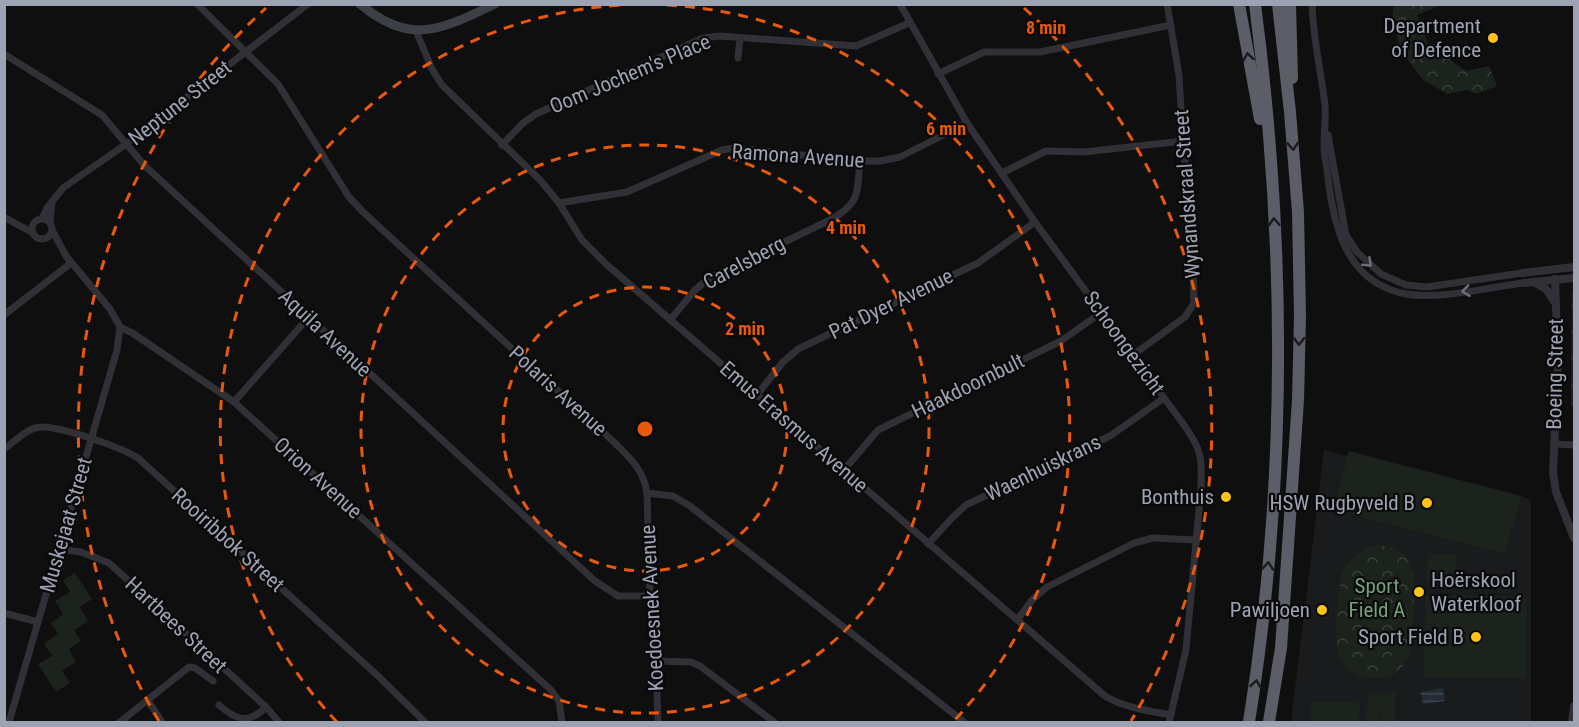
<svg xmlns="http://www.w3.org/2000/svg" width="1579" height="727" font-family="'Roboto Condensed',sans-serif">
<style>
.built{fill:#1a1b1d}
.grass{fill:#1b231c}
.park{fill:url(#park-crowns)}
.water{fill:url(#water-rules)}
.lines{fill:none;stroke-linecap:round;stroke-linejoin:round}
.minor{stroke:#303036;stroke-width:7}
.tertiary{stroke:#303036;stroke-width:8}
.secondary{stroke:#3d3f46;stroke-width:9}
.motorway{stroke:#5b5d67;stroke-width:12}
.oneway{stroke:#1a1b1d}
.oneway2{stroke:#6c6f7b}
.ring{fill:none;stroke:#e8590c;stroke-width:3;stroke-dasharray:10 8}
.poi-dot{fill:#ffc418;stroke:#0a0a0b;stroke-width:2}
.labels{text-anchor:middle;stroke-width:4.5;stroke-linejoin:round;paint-order:stroke}
.poi-label{font-size:21px;fill:#9ea3b3;stroke:#0a0a0b;text-anchor:end}
.street-label{font-size:21px;fill:#9ea3b3;stroke:#0a0a0b}
.park-label{font-size:21px;fill:#73a179;stroke:#0a0a0b}
.centre{fill:#e8590c;stroke:#0a0a0b;stroke-width:3}
.ring-label{font-size:18px;text-anchor:middle;font-weight:bold;fill:#e8590c;stroke:#0a0a0b;stroke-width:4.5;stroke-linejoin:round;paint-order:stroke}
</style>
<defs>
<pattern id="park-crowns" width="20" height="18" patternUnits="userSpaceOnUse" patternTransform="scale(1.5)"><rect width="20" height="18" fill="#1b231c"/><path d="M2 6a3 3 0 1 1 6 0M12 15a3 3 0 1 1 6 0" fill="none" stroke="#39403b"/></pattern>
<pattern id="water-rules" width="6" height="5" patternUnits="userSpaceOnUse" patternTransform="scale(1.5)"><rect width="6" height="5" fill="#242c35"/><path d="M0 2.5h6" fill="none" stroke="#404750"/></pattern>
</defs>
<rect width="100%" height="100%" fill="#0f0f10"/>
<path class="built" d="M 1324,450 L 1400,470 L 1521,496 L 1531,500 L 1531,722 L 1291,722 Z"/>
<g class="grass">
<path d="M 1349,451 L 1521,496 L 1505,554 L 1334,510 Z"/>
<path d="M 1428,553 L 1457,555 L 1455,579 L 1437,577 L 1437,583 L 1426,582 Z"/>
<path d="M 75,573 L 92,599 L 80,607 L 88,621 L 74,630 L 81,641 L 69,649 L 76,662 L 62,671 L 70,683 L 56,692 L 38,664 L 52,656 L 44,644 L 58,634 L 51,623 L 63,614 L 55,601 L 70,592 L 63,580 Z"/>
<path d="M 1425,595 L 1527,597 L 1526,679 L 1424,677 Z"/>
<path d="M 1395,692 L 1395,722 L 1382,722 L 1380,706 L 1380,722 L 1367,722 L 1366,708 L 1369,707 L 1368,693 Z"/>
<path d="M 1311,701 L 1360,701 L 1359,722 L 1311,722 Z"/>
</g>
<g class="park">
<path d="M 1394,5 L 1441,5 L 1417,15 L 1430,49 L 1443,45 L 1451,61 L 1467,71 L 1489,66 L 1497,86 L 1476,94 L 1467,90 L 1447,94 L 1422,79 L 1402,52 L 1392,19 Z"/>
<path d="M 1574,292 L 1574,407 L 1571,406 L 1572,293 Z"/>
<path d="M 1373,545 C 1419,545 1416,582 1413,617 C 1412,630 1412,645 1408,658 C 1401,671 1390,680 1374,679 C 1320,674 1338,612 1341,575 C 1348,559 1358,553 1373,545 Z"/>
</g>
<path class="water" d="M 1443,688 L 1445,701 L 1423,704 L 1421,692 Z"/>
<g class="lines">
<g class="minor">
<path d="M 197,4 L 278,84 L 349,197 L 363,212 L 616,444 C 631,459 644,471 647,493 L 650,596 L 656,661 L 658,722"/>
<path d="M 900,4 L 967,123 L 1035,222 L 1184,425 C 1202,450 1202,458 1201,488 L 1186,650 L 1169,722"/>
<path d="M 1312,4 C 1313,38 1321,71 1325,105 C 1326,119 1324,132 1324,146 C 1324,156 1327,167 1328,178 C 1334,228 1347,283 1406,294 C 1442,300 1487,287 1524,283"/>
<path d="M 416,31 L 432,69 L 442,85 L 540,180 L 559,203 L 582,240 L 606,264 L 1105,696 C 1125,708 1149,711 1171,715"/>
<path d="M 4,54 L 102,115 L 144,165 L 595,581 L 618,596 L 650,596"/>
<path d="M 738,58 L 740,38"/>
<path d="M 938,74 L 984,52 L 1040,52 L 1171,25"/>
<path d="M 1328,135 L 1346,235 L 1357,252 L 1381,274 L 1406,285 L 1427,287 L 1522,273"/>
<path d="M 502,145 L 523,123 L 536,114 L 703,38 L 720,36 L 856,46 L 909,23"/>
<path d="M 1002,173 L 1046,151 L 1084,152 L 1183,141"/>
<path d="M 559,203 L 627,192 L 722,150 L 734,148 L 860,161 L 880,161 L 900,157 L 967,123"/>
<path d="M 4,217 L 33,233"/>
<path d="M 42,218 L 47,208 L 63,188 L 126,144 L 308,4"/>
<circle cx="42" cy="229" r="10"/>
<path d="M 50,222 L 52,202"/>
<path d="M 52,230 L 66,256 L 110,309 L 120,327 L 134,334 L 234,402 L 551,690 L 559,701 L 562,722"/>
<path d="M 4,315 L 71,263"/>
<path d="M 670,320 L 695,290 L 708,279 L 832,219 C 861,202 857,192 860,161"/>
<path d="M 1133,355 L 1185,317 L 1194,303 L 1192,231 L 1183,141 L 1179,75 L 1167,4"/>
<path d="M 756,396 L 783,362 L 798,349 L 978,263 L 1035,222"/>
<path d="M 234,402 L 308,318"/>
<path d="M 1554,444 L 1574,445"/>
<path d="M 4,449 C 14,442 24,431 35,428 C 52,422 122,448 138,458 L 377,675 L 425,722"/>
<path d="M 844,470 L 878,430 L 1061,341 L 1102,312"/>
<path d="M 647,493 L 673,496 L 690,506 L 964,722"/>
<path d="M 928,544 L 952,518 L 966,505 L 1110,436 L 1164,398"/>
<path d="M 60,549 L 81,552 L 109,563 L 266,707 L 279,722"/>
<path d="M 4,613 L 38,622"/>
<path d="M 1017,620 L 1034,598 L 1047,587 L 1134,543 L 1153,538 L 1197,540"/>
<path d="M 656,661 L 691,662 L 700,666 L 774,722"/>
<path d="M 148,701 L 162,722"/>
<path d="M 219,705 C 236,720 248,725 266,707"/>
<path d="M 9,722 L 117,350 L 120,327"/>
<path d="M 120,722 L 189,667 L 195,668 L 213,681"/>
</g>
<g class="tertiary">
<path d="M 1522,273 L 1574,267"/>
<path d="M 1555,279 L 1558,364 L 1553,472 L 1556,492 L 1574,538"/>
<path d="M 1534,282 L 1546,289 L 1556,304"/>
<path d="M 1524,283 L 1574,278"/>
<path d="M 1572,722 L 1574,706"/>
</g>
<path class="secondary" d="M 360,4 C 411,47 442,29 495,4"/>
<g class="motorway">
<path d="M 1239,4 L 1260,119"/>
<path d="M 1290,4 L 1292,78"/>
<path d="M 1249,722 C 1287,486 1286,242 1255,4"/>
<path d="M 1269,722 L 1281,648 L 1298,400 L 1300,316 L 1298,212 L 1290,112 L 1278,4"/>
</g>
</g>
<defs><path id="oneway-chevron" d="M-2-3.5L2.5 0L-2 3.5" fill="none" stroke-width="1.6" stroke-linecap="round" stroke-linejoin="round" transform="scale(1.5)"/></defs>
<g class="oneway">
<use href="#oneway-chevron" transform="translate(1248 57) rotate(-100)"/>
<use href="#oneway-chevron" transform="translate(1293 146) rotate(86)"/>
<use href="#oneway-chevron" transform="translate(1274 222) rotate(-93)"/>
<use href="#oneway-chevron" transform="translate(1299 341) rotate(91)"/>
<use href="#oneway-chevron" transform="translate(1268 566) rotate(-85)"/>
<use href="#oneway-chevron" transform="translate(1256 684) rotate(-81)"/>
</g>
<g class="oneway2">
<use href="#oneway-chevron" transform="translate(1368 263) rotate(44)"/>
<use href="#oneway-chevron" transform="translate(1466 291) rotate(173)"/>
</g>
<g class="ring">
<circle cx="645" cy="429" r="142"/>
<circle cx="645" cy="429" r="284"/>
<path d="M337 722A425 425 0 0 1 623 5M667 5A425 425 0 0 1 953 722"/>
<path d="M159 721A567 567 0 0 1 266 8M1024 8A567 567 0 0 1 1131 721"/>
</g>
<g class="poi-dot">
<circle cx="1493" cy="38" r="6"/>
<circle cx="1226" cy="497" r="6"/>
<circle cx="1427" cy="503" r="6"/>
<circle cx="1419" cy="592" r="6"/>
<circle cx="1322" cy="610" r="6"/>
<circle cx="1476" cy="637" r="6"/>
</g>
<g class="labels">
<g class="poi-label">
<text x="1481" y="33">Department<tspan x="1481" dy="24">of Defence</tspan></text>
<text x="1214" y="504">Bonthuis</text>
<text x="1415" y="510">HSW Rugbyveld B</text>
<text x="1431" y="587" text-anchor="start">Hoërskool<tspan x="1431" dy="24">Waterkloof</tspan></text>
<text x="1310" y="617">Pawiljoen</text>
<text x="1464" y="644">Sport Field B</text>
</g>
<g class="street-label">
<text transform="translate(630 74) rotate(-23)" y="7">Oom Jochem's Place</text>
<text transform="translate(180 103) rotate(-38)" y="7">Neptune Street</text>
<text transform="translate(798 156) rotate(4)" y="7">Ramona Avenue</text>
<text transform="translate(1187 194) rotate(-94)" y="7">Wynandskraal Street</text>
<text transform="translate(744 263) rotate(-28)" y="7">Carelsberg</text>
<text transform="translate(891 304) rotate(-26)" y="7">Pat Dyer Avenue</text>
<text transform="translate(325 333) rotate(43)" y="7">Aquila Avenue</text>
<text transform="translate(1124 343) rotate(54)" y="7">Schoongezicht</text>
<text transform="translate(1555 374) rotate(-89)" y="7">Boeing Street</text>
<text transform="translate(968 386) rotate(-26)" y="7">Haakdoornbult</text>
<text transform="translate(558 391) rotate(42)" y="7">Polaris Avenue</text>
<text transform="translate(794 427) rotate(41)" y="7">Emus Erasmus Avenue</text>
<text transform="translate(1043 468) rotate(-26)" y="7">Waenhuiskrans</text>
<text transform="translate(318 478) rotate(42)" y="7">Orion Avenue</text>
<text transform="translate(66 525) rotate(-74)" y="7">Muskejaat Street</text>
<text transform="translate(228 540) rotate(42)" y="7">Rooiribbok Street</text>
<text transform="translate(652 608) rotate(-93)" y="7">Koedoesnek Avenue</text>
<text transform="translate(176 625) rotate(43)" y="7">Hartbees Street</text>
</g>
<g class="park-label">
<text x="1377" y="593">Sport<tspan x="1377" dy="24">Field A</tspan></text>
</g>
</g>
<circle cx="645" cy="429" r="9" class="centre"/>
<g class="ring-label">
<text x="1046" y="34">8 min</text>
<text x="946" y="135">6 min</text>
<text x="846" y="234">4 min</text>
<text x="745" y="335">2 min</text>
</g>
<rect width="1579" height="727" fill="none" stroke="#9ea3b3" stroke-width="12"/>
</svg>
